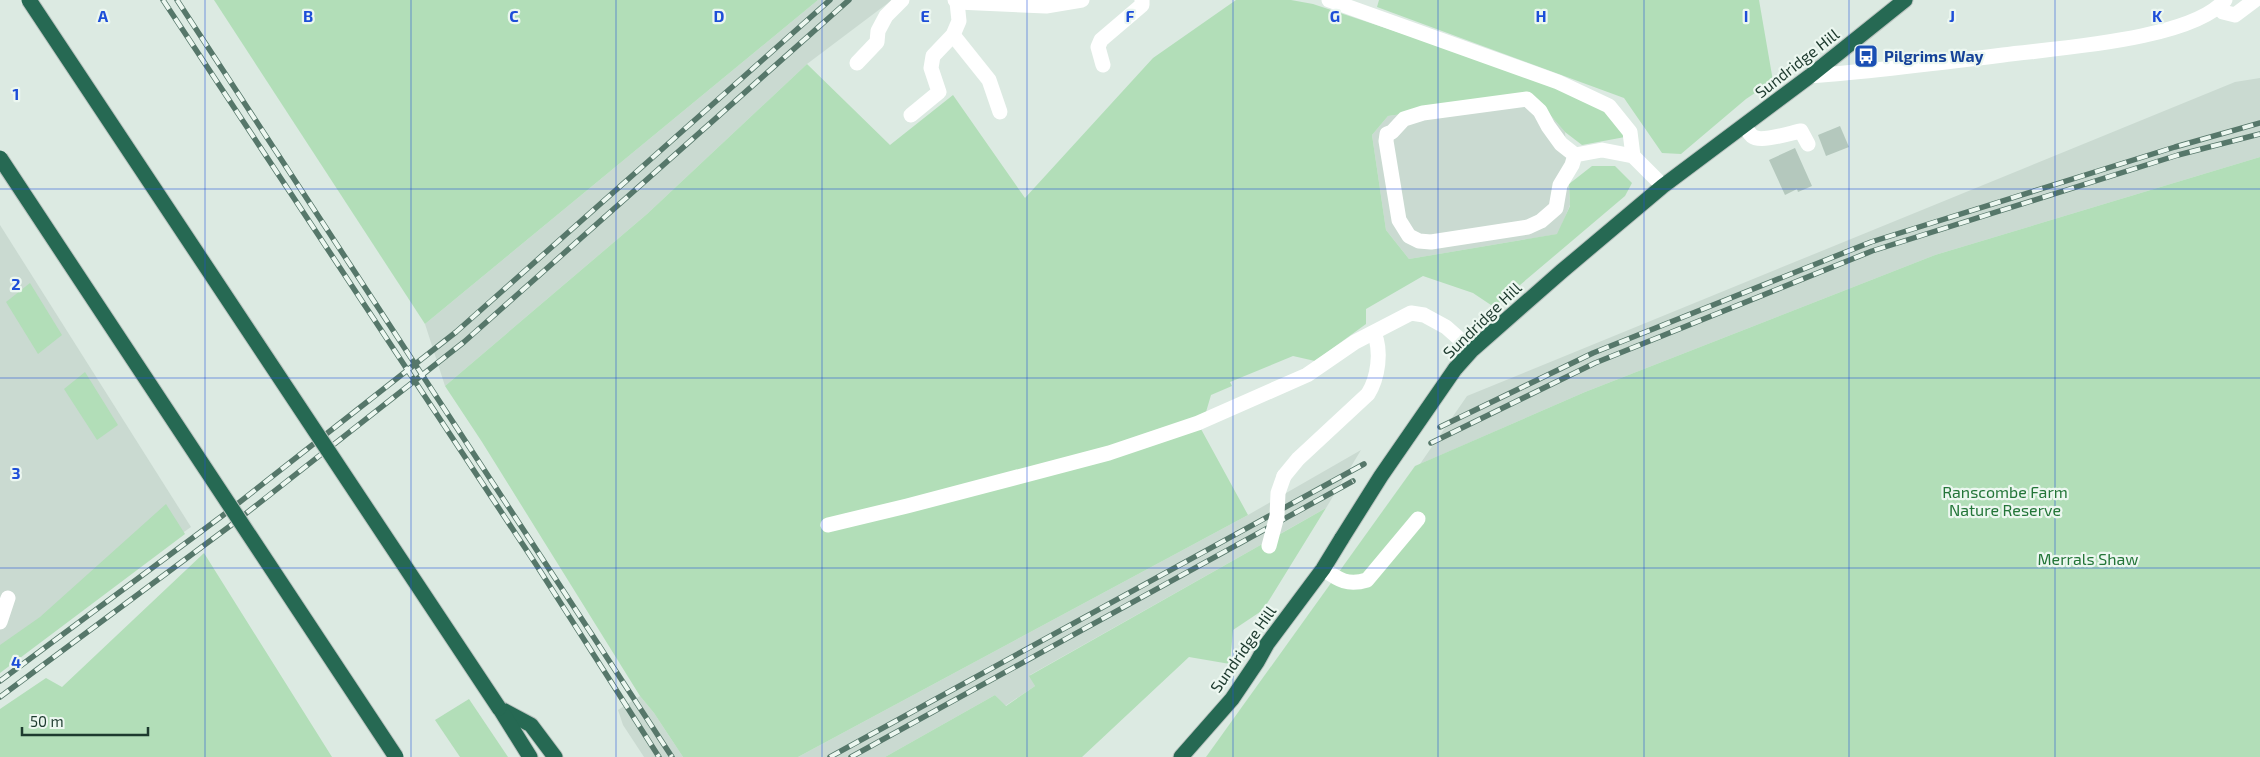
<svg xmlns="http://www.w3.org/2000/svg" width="2260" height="757" font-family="'Exo 2',sans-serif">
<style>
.built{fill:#cadad1}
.green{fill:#b2deb8}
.building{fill:#b4c8bd}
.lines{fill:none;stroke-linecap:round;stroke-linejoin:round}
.highway-casing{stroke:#bbc4c0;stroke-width:17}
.minor{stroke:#fff;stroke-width:15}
.highway{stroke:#266953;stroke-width:15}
.rail-casing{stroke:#56776a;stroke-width:5.5}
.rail{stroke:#ecf7f0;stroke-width:4;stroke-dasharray:11;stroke-linecap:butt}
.highway-bridge-casing{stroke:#bbc4c0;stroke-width:17;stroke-linecap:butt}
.minor-bridge{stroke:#fff;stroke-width:15}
.highway-bridge{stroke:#266953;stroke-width:15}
.grid{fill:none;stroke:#1d4ed8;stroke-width:1;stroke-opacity:0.55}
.labels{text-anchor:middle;stroke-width:4.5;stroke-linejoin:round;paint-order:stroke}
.transit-label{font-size:16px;font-weight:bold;fill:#164399;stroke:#ecf7f0;text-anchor:start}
.street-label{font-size:16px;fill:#1d3a2e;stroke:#ecf7f0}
.park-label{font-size:16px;fill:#237538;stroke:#ecf7f0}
.grid-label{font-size:16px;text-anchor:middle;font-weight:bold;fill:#1d4ed8;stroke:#ecf7f0;stroke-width:4.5;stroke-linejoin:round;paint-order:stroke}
</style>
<rect width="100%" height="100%" fill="#dceae2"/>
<g class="built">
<path d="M 818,0 L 892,0 L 807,64 L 647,214 L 445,386 L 425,324 Z"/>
<path d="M 2260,78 L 2260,157 L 1935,255 L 1585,392 L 1420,464 L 1467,396 L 2235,82 Z"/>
<path d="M 1533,95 L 1565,132 L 1570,205 L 1558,234 L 1409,259 L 1386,230 L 1372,135 L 1388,116 Z"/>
<path d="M 0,225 L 191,527 L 0,661 Z"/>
<path d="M 1361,450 L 1326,508 L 1030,675 L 1035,686 L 1005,706 L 995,695 L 885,757 L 798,757 L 1248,515 Z"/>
<path d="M 640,696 L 654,713 L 683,757 L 644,757 L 623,725 L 618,710 Z"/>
</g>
<g class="green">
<path d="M 214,0 L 818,0 L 425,324 Z"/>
<path d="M 1236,0 L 1291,0 L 1313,4 L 1524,74 L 1605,110 L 1625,137 L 1582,145 L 1565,132 L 1533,95 L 1388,116 L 1372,135 L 1386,230 L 1409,259 L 1557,234 L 1570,206 L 1569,184 L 1592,166 L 1615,166 L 1632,183 L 1625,196 L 1494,307 L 1473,293 L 1423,276 L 1366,309 L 1366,324 L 1315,361 L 1293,356 L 1230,382 L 1232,386 L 1211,395 L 1201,429 L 1248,515 L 798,757 L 683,757 L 654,713 L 640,696 L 482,442 L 445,386 L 647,214 L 807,64 L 890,145 L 953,95 L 1025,198 L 1153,58 Z"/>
<path d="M 1379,0 L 1759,0 L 1773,81 L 1746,99 L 1681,154 L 1662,153 L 1624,98 L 1377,7 Z"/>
<path d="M 2260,157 L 2260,757 L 1206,757 L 1415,466 L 1585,392 L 1935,255 Z"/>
<path d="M 30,283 L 62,335 L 38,354 L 6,302 Z"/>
<path d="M 85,372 L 118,425 L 97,440 L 64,389 Z"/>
<path d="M 166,504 L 185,534 L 0,673 L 0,645 L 40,617 Z"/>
<path d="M 1326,508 L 1263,610 L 1233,630 L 1230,664 L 1189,657 L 1082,757 L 885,757 L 995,695 L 1006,706 L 1035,686 L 1029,676 Z"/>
<path d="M 204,553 L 332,757 L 0,757 L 0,709 L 46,678 L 62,687 Z"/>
<path d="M 469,699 L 508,757 L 460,757 L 435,720 Z"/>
</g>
<g class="building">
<path d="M 1840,126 L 1849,147 L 1826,156 L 1818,135 Z"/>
<path d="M 1795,148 L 1812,186 L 1798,192 L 1797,189 L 1785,195 L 1769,160 Z"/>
</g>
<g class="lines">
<g class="highway-casing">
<g id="highway">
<path d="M 1455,369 L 1472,350 L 1562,271 L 1663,186 L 1810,76 L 1905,0"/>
<path d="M 499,708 L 531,725 L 555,757"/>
<path d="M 500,709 L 530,757"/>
<path d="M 1181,757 L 1232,699 L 1257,662 L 1267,644 L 1323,569 L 1342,538"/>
</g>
</g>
<g class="minor">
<path d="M 955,0 L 957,2 L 1046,6 L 1082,0"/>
<path d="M 1329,0 L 1558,82 L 1609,106 L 1630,132 L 1633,156"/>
<path d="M 2219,7 L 2223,12 L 2235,15 L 2255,0"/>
<path d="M 953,35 L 989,80 L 1000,112"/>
<path d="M 857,63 L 877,42 L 878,31 L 886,16 L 902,0"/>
<path d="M 1103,65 L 1098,47 L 1101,40 L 1142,5 L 1142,0"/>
<path d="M 1810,76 C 1874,71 1939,63 2003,55 C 2055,48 2192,40 2225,0"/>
<path d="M 911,115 L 939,92 L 931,68 L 933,56 L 953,35 L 959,21 L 957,2"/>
<path d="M 1744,126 C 1746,128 1749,133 1752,136 C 1760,143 1790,133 1801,131 L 1808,144"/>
<path d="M 1575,155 L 1572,165 L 1560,185 L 1556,208 L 1541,221 L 1528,227 L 1431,242 L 1419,241 L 1409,236 L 1399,220 L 1386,141 L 1387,134 L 1392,132 L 1404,119 L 1423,113 L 1527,99 L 1540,111 L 1548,126 L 1561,144 L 1575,155 L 1602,150 L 1633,156 L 1663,186"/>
<path d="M 1284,476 L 1298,459 L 1368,394 C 1378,378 1382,351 1374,333"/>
<path d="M 828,525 L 907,506 L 1109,453 L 1198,423 L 1307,375 L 1355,342 L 1411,313 L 1424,315 L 1446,327 L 1472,350"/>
<path d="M 1323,569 C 1339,580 1348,586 1367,580 L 1418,519"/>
<path d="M 0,622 L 8,598"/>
</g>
<use href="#highway" class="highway"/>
<g class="rail-casing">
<g id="rail">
<path d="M 163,0 L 537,566 L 659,757"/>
<path d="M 177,0 L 672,757"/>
<path d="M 1440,427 L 1593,353 L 1871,242 L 2175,147 L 2260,123"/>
<path d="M 1431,443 L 1595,363 L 1872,251 L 2178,155 L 2260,134"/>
<path d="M 0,681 L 222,516 L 456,332 L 830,0"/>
<path d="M 0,697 L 230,526 L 464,342 L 849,0"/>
<path d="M 830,757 L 1364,464"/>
<path d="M 851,757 L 1353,481"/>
</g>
</g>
<use href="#rail" class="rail"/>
<g class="highway-bridge-casing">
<g id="highway-bridge">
<path d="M 29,0 L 499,708"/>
<path d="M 0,158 L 396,757"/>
<path d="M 1342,538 L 1381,476 L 1455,369"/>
</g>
</g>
<path class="minor-bridge" d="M 1269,546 L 1277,516 L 1278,493 L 1284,476"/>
<use href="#highway-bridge" class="highway-bridge"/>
</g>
<path class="grid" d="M 205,0 L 205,757M 411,0 L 411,757M 616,0 L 616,757M 822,0 L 822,757M 1027,0 L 1027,757M 1233,0 L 1233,757M 1438,0 L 1438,757M 1644,0 L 1644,757M 1849,0 L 1849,757M 2055,0 L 2055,757M 0,189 L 2260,189M 0,378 L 2260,378M 0,568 L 2260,568"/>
<defs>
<g id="bus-square" transform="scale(1.25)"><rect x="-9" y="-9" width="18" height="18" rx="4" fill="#1a4fb4" stroke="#ecf7f0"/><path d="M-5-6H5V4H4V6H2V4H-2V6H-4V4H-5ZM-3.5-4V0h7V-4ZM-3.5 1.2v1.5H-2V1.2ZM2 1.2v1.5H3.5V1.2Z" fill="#fff"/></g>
</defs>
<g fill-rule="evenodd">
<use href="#bus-square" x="1866" y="56"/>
</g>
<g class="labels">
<g class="transit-label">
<text x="1884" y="62">Pilgrims Way</text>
</g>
<g class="street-label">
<text transform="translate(1797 63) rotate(-38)" y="6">Sundridge Hill</text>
<text transform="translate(1482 320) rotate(-44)" y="6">Sundridge Hill</text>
<text transform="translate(1243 649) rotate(-55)" y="6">Sundridge Hill</text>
</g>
<g class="park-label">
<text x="2005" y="498">Ranscombe Farm<tspan x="2005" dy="18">Nature Reserve</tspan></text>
<text x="2088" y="565">Merrals Shaw</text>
</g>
</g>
<g class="grid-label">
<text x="103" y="22">A</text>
<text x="308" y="22">B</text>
<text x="514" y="22">C</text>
<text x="719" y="22">D</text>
<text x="925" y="22">E</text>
<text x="1130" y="22">F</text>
<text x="1335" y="22">G</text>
<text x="1541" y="22">H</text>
<text x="1746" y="22">I</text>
<text x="1952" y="22">J</text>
<text x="2157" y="22">K</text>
<text x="16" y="100">1</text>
<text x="16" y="290">2</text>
<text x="16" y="479">3</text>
<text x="16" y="668">4</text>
</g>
<path d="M22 727v8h126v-8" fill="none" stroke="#1d3a2e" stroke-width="2.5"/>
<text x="30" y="727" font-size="15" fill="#1d3a2e" stroke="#ecf7f0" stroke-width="4" paint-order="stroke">50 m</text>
</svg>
